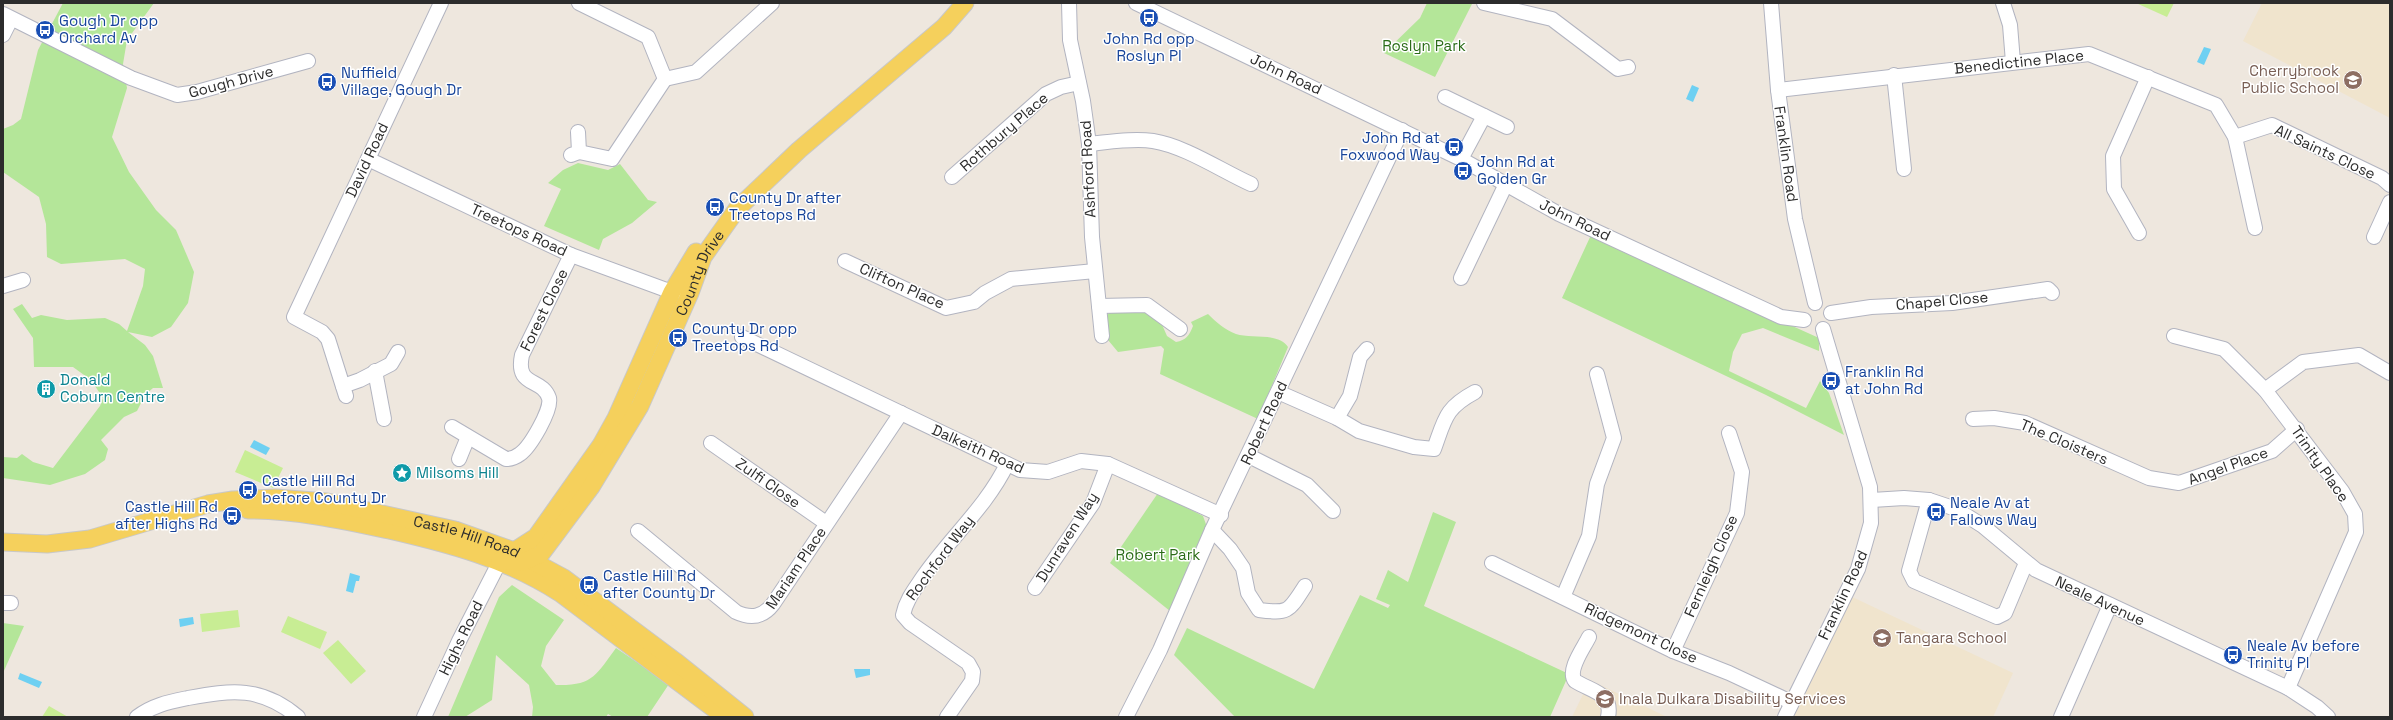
<svg xmlns="http://www.w3.org/2000/svg" width="2393" height="720" font-family="'Space Grotesk',sans-serif">
<style>
.education{fill:#f0e4cd}
.green{fill:#b4e699}
.pitch{fill:#c8ed94}
.water{fill:#6ed0f2}
.lines{fill:none;stroke-linecap:round;stroke-linejoin:round}
.minor-casing{stroke:#b2b4c0;stroke-width:16}
.major-casing{stroke:#c8c8c8;stroke-width:19}
.minor{stroke:#fff;stroke-width:14}
.major{stroke:#f5d05c;stroke-width:17}
.labels{text-anchor:middle;stroke-width:3;stroke-linejoin:round;paint-order:stroke}
.transit-label{font-size:15px;fill:#164399;stroke:#fff;text-anchor:start}
.park-label{font-size:15px;fill:#2b6c18;stroke:#fff}
.street-label{font-size:15px;fill:#2c2c2c;stroke:#fff}
.education-label{font-size:15px;fill:#785e54;stroke:#fff;text-anchor:start}
.culture-label{font-size:15px;fill:#0d838f;stroke:#fff;text-anchor:start}
</style>
<rect width="100%" height="100%" fill="#eee7de"/>
<g class="education">
<path d="M 2262,3 L 2390,3 L 2390,118 L 2243,41 Z"/>
<path d="M 1846,594 L 2013,673 L 1993,717 L 1785,717 Z"/>
<path d="M 1590,680 L 1667,717 L 1572,717 Z"/>
</g>
<g class="green">
<path d="M 63,3 L 154,3 L 127,40 L 123,64 L 127,88 L 112,137 L 129,172 L 156,210 L 176,230 L 194,272 L 188,303 L 171,327 L 152,337 L 128,332 L 145,345 L 153,356 L 163,388 L 153,388 L 145,395 L 137,411 L 124,417 L 101,440 L 108,449 L 105,460 L 85,474 L 69,479 L 50,485 L 3,478 L 3,457 L 17,458 L 22,454 L 33,462 L 53,468 L 100,406 L 103,398 L 91,380 L 73,367 L 34,367 L 33,338 L 13,309 L 22,304 L 32,318 L 41,315 L 67,320 L 105,318 L 119,324 L 127,331 L 143,286 L 145,269 L 125,259 L 61,264 L 47,257 L 46,224 L 39,197 L 3,172 L 3,129 L 13,125 L 21,119 L 38,50 Z"/>
<path d="M 1427,3 L 1472,4 L 1435,77 L 1384,53 L 1420,18 Z"/>
<path d="M 578,163 L 608,170 L 620,164 L 648,200 L 657,202 L 632,223 L 603,239 L 599,250 L 544,226 L 561,189 L 548,183 L 563,170 Z"/>
<path d="M 1591,235 L 1819,338 L 1819,351 L 1763,328 L 1742,334 L 1733,352 L 1729,371 L 1806,408 L 1820,381 L 1829,393 L 1844,435 L 1766,395 L 1562,298 Z"/>
<path d="M 1138,307 L 1160,320 L 1167,336 L 1176,342 C 1186,340 1189,336 1193,326 L 1191,322 L 1208,314 C 1216,322 1225,330 1236,334 C 1250,339 1279,332 1288,347 L 1258,419 L 1160,374 L 1164,349 L 1161,346 L 1118,352 L 1108,340 L 1105,317 L 1111,311 Z"/>
<path d="M 1158,493 L 1203,516 L 1208,530 L 1170,611 L 1110,563 Z"/>
<path d="M 1433,512 L 1456,522 L 1424,606 L 1569,674 L 1550,717 L 1235,717 L 1174,655 L 1187,628 L 1314,689 L 1360,595 L 1388,608 L 1390,605 L 1376,599 L 1388,570 L 1408,582 Z"/>
<path d="M 512,585 L 564,620 L 546,646 L 541,666 L 556,685 C 593,686 596,675 616,648 L 669,684 L 647,717 L 613,717 L 608,714 L 606,717 L 532,717 L 533,707 L 529,685 L 496,655 L 492,700 L 465,717 L 448,717 L 499,597 Z"/>
<path d="M 3,623 L 24,626 L 3,673 Z"/>
</g>
<g class="pitch">
<path d="M 2136,3 L 2174,3 L 2167,17 Z"/>
<path d="M 245,450 L 283,468 L 273,488 L 235,472 Z"/>
<path d="M 238,610 L 240,627 L 202,632 L 200,614 Z"/>
<path d="M 288,616 L 327,632 L 320,649 L 281,632 Z"/>
<path d="M 338,640 L 366,671 L 351,684 L 323,653 Z"/>
<path d="M 49,706 L 68,717 L 42,717 Z"/>
</g>
<g class="water">
<path d="M 2204,47 L 2211,49 L 2204,65 L 2197,62 Z"/>
<path d="M 1692,85 L 1699,88 L 1693,102 L 1686,99 Z"/>
<path d="M 254,440 L 270,448 L 266,455 L 250,447 Z"/>
<path d="M 350,573 L 360,576 L 359,581 L 356,581 L 353,593 L 346,591 Z"/>
<path d="M 193,617 L 194,624 L 180,627 L 179,619 Z"/>
<path d="M 854,669 L 870,669 L 870,675 L 856,678 Z"/>
<path d="M 20,673 L 42,682 L 39,688 L 18,679 Z"/>
</g>
<g class="lines">
<g class="minor-casing">
<g id="minor">
<path d="M 579,3 L 648,37 L 665,79 L 696,72 L 772,3"/>
<path d="M 1069,3 L 1070,40 L 1083,101 L 1089,144 L 1092,237 L 1102,336"/>
<path d="M 1136,3 L 1461,159 L 1559,214 L 1781,317 L 1804,320"/>
<path d="M 1484,3 L 1552,19 L 1618,69 L 1628,67"/>
<path d="M 1771,3 L 1778,90 L 1795,219 L 1815,303"/>
<path d="M 2003,3 L 2010,25 L 2013,62"/>
<path d="M 3,14 L 131,78 L 177,95 L 197,92 L 308,61"/>
<path d="M 3,35 L 11,19"/>
<path d="M 1894,75 L 1904,169"/>
<path d="M 1778,90 L 2089,54 L 2216,105 L 2235,137 L 2255,228"/>
<path d="M 1445,97 L 1507,127"/>
<path d="M 2235,137 L 2272,125 L 2382,178 L 2390,185"/>
<path d="M 1089,144 C 1110,142 1133,138 1153,141 C 1185,146 1222,171 1251,184"/>
<path d="M 579,152 L 612,159 L 665,79"/>
<path d="M 571,155 L 579,152 L 578,132"/>
<path d="M 368,159 L 571,255 L 672,292 L 681,290"/>
<path d="M 1461,159 L 1484,116"/>
<path d="M 952,177 L 1046,94 L 1061,87 L 1079,83"/>
<path d="M 2139,233 L 2114,189 L 2113,156 L 2148,77"/>
<path d="M 2374,237 L 2390,202"/>
<path d="M 845,261 L 946,308 L 974,302 L 985,293 L 1011,279 L 1095,271"/>
<path d="M 1461,278 L 1506,184"/>
<path d="M 3,286 L 23,280"/>
<path d="M 1099,306 L 1147,305 L 1180,329"/>
<path d="M 1831,313 L 1871,307 L 1952,303 L 2048,289 L 2052,293"/>
<path d="M 2174,336 L 2224,349 L 2265,390 L 2342,491 L 2355,514 L 2356,532 L 2288,688"/>
<path d="M 742,337 L 1020,470 L 1048,472 L 1081,461 L 1108,464 L 1221,515"/>
<path d="M 375,371 L 384,419"/>
<path d="M 343,386 L 360,380 L 391,364 L 398,352"/>
<path d="M 2265,390 L 2303,362 L 2359,355 L 2390,373"/>
<path d="M 1278,392 L 1337,418 L 1359,431 L 1414,447 L 1434,449 C 1445,419 1445,408 1475,392"/>
<path d="M 346,396 L 328,339 L 322,332 L 294,317 L 441,3"/>
<path d="M 1337,418 L 1350,396 L 1360,357 L 1367,349"/>
<path d="M 1973,419 L 1994,418 L 2025,423 L 2149,478 L 2179,483 L 2272,451 L 2297,429"/>
<path d="M 452,427 L 506,459 C 511,459 516,457 520,454 C 530,447 552,410 549,398 C 542,377 515,388 522,355 L 571,255"/>
<path d="M 711,443 L 826,523"/>
<path d="M 1249,456 L 1307,485 L 1333,511"/>
<path d="M 459,459 L 468,437"/>
<path d="M 1872,500 L 1904,498 L 1929,500 L 1956,509 L 1983,526 L 2036,570 L 2288,688 L 2317,707 L 2328,717"/>
<path d="M 1929,500 L 1909,571 L 1914,581 L 1997,617 L 2005,613 L 2026,563"/>
<path d="M 1212,530 L 1230,549 L 1243,568 L 1248,593 L 1259,610 C 1289,614 1289,611 1305,586"/>
<path d="M 638,531 L 736,612 C 751,619 763,617 773,604 L 901,413"/>
<path d="M 1492,563 L 1673,651 L 1729,673 L 1791,702"/>
<path d="M 1035,588 L 1093,503 L 1108,464"/>
<path d="M 1563,597 L 1589,536 L 1597,484 L 1614,438 L 1597,374"/>
<path d="M 3,603 L 11,603"/>
<path d="M 1589,637 C 1583,649 1567,670 1575,681 C 1593,692 1613,693 1608,717"/>
<path d="M 1673,651 L 1737,513 L 1742,472 L 1729,433"/>
<path d="M 137,717 C 153,705 169,702 188,698 C 232,690 261,686 298,717"/>
<path d="M 424,717 L 459,641 L 500,561"/>
<path d="M 947,717 L 972,681 L 973,672 L 968,663 L 910,623 L 903,615 C 906,600 915,589 923,577 C 949,539 987,506 1007,464"/>
<path d="M 1126,717 L 1160,650 L 1212,530 L 1402,130"/>
<path d="M 1785,717 L 1858,569 L 1871,523 L 1870,487 L 1823,329"/>
<path d="M 2061,717 L 2110,605"/>
</g>
</g>
<g class="major-casing">
<g id="major">
<path d="M 248,510 C 296,510 342,520 389,530 C 450,544 507,559 560,593 L 725,717"/>
<path id="s1" d="M 3,542 L 47,544 L 90,539 L 208,504 L 233,500 L 275,498 L 327,502 L 455,530 L 514,551 L 564,578 L 675,661 L 745,717"/>
<path d="M 508,555 L 536,537 L 601,445 L 616,418 L 672,292 L 696,252"/>
<path id="s2" d="M 500,561 L 523,562 L 541,554 L 591,487 L 640,406 L 690,293 L 703,257 L 737,209 L 799,150 L 944,27 L 965,3"/>
</g>
</g>
<use href="#minor" class="minor"/>
<use href="#major" class="major"/>
</g>
<defs>
<g id="bus-disc" transform="scale(1)"><circle r="9.5" fill="#1a4fb4" stroke="#fff"/><path d="M-5-6H5V4H4V6H2V4H-2V6H-4V4H-5ZM-3.5-4V0h7V-4ZM-3.5 1.2v1.5H-2V1.2ZM2 1.2v1.5H3.5V1.2Z" fill="#fff"/></g>
<g id="school-disc" transform="scale(1)"><circle r="9.5" fill="#8d6e63" stroke="#fff"/><path d="M0-5L7-2L0 1L-7-2ZM-4 1L0 2.5L4 1V4Q0 6-4 4Z" fill="#fff"/></g>
<g id="building-disc" transform="scale(1)"><circle r="9.5" fill="#0f9aa8" stroke="#fff"/><path d="M-4-6H4V6H1V3H-1V6H-4ZM-2.5-4.3h1.7v1.8h-1.7ZM.8-4.3h1.7v1.8H.8ZM-2.5-1h1.7V.8h-1.7ZM.8-1h1.7V.8H.8Z" fill="#fff"/></g>
<g id="sight-disc" transform="scale(1)"><circle r="9.5" fill="#0f9aa8" stroke="#fff"/><path d="M0-6L1.8-2.2L6-1.7L2.9 1.2L3.7 5.4L0 3.3L-3.7 5.4L-2.9 1.2L-6-1.7L-1.8-2.2Z" fill="#fff"/></g>
<g id="university-disc" transform="scale(1)"><circle r="9.5" fill="#8d6e63" stroke="#fff"/><path d="M0-5L7-2L0 1L-7-2ZM-4 1L0 2.5L4 1V4Q0 6-4 4Z" fill="#fff"/></g>
</defs>
<g fill-rule="evenodd">
<use href="#bus-disc" x="1149" y="18"/>
<use href="#bus-disc" x="45" y="30"/>
<use href="#school-disc" x="2353" y="80"/>
<use href="#bus-disc" x="327" y="82"/>
<use href="#bus-disc" x="1454" y="147"/>
<use href="#bus-disc" x="1463" y="171"/>
<use href="#bus-disc" x="715" y="207"/>
<use href="#bus-disc" x="678" y="338"/>
<use href="#bus-disc" x="1831" y="381"/>
<use href="#building-disc" x="46" y="389"/>
<use href="#sight-disc" x="402" y="473"/>
<use href="#bus-disc" x="248" y="490"/>
<use href="#bus-disc" x="1936" y="512"/>
<use href="#bus-disc" x="232" y="516"/>
<use href="#bus-disc" x="589" y="585"/>
<use href="#school-disc" x="1882" y="638"/>
<use href="#bus-disc" x="2233" y="655"/>
<use href="#university-disc" x="1605" y="699"/>
</g>
<g class="labels">
<g class="transit-label">
<text x="59" y="26">Gough Dr opp<tspan x="59" dy="17">Orchard Av</tspan></text>
<text x="1149" y="44" text-anchor="middle">John Rd opp<tspan x="1149" dy="17">Roslyn Pl</tspan></text>
<text x="341" y="78">Nuffield<tspan x="341" dy="17">Village, Gough Dr</tspan></text>
<text x="1440" y="143" text-anchor="end">John Rd at<tspan x="1440" dy="17">Foxwood Way</tspan></text>
<text x="1477" y="167">John Rd at<tspan x="1477" dy="17">Golden Gr</tspan></text>
<text x="729" y="203">County Dr after<tspan x="729" dy="17">Treetops Rd</tspan></text>
<text x="692" y="334">County Dr opp<tspan x="692" dy="17">Treetops Rd</tspan></text>
<text x="1845" y="377">Franklin Rd<tspan x="1845" dy="17">at John Rd</tspan></text>
<text x="262" y="486">Castle Hill Rd<tspan x="262" dy="17">before County Dr</tspan></text>
<text x="1950" y="508">Neale Av at<tspan x="1950" dy="17">Fallows Way</tspan></text>
<text x="218" y="512" text-anchor="end">Castle Hill Rd<tspan x="218" dy="17">after Highs Rd</tspan></text>
<text x="603" y="581">Castle Hill Rd<tspan x="603" dy="17">after County Dr</tspan></text>
<text x="2247" y="651">Neale Av before<tspan x="2247" dy="17">Trinity Pl</tspan></text>
</g>
<g class="park-label">
<text x="1424" y="51">Roslyn Park</text>
<text x="1158" y="560">Robert Park</text>
</g>
<g class="street-label">
<text transform="translate(2019 62) rotate(-6)" y="5">Benedictine Place</text>
<text transform="translate(1286 74) rotate(25)" y="5">John Road</text>
<text transform="translate(231 82) rotate(-15)" y="5">Gough Drive</text>
<text transform="translate(1004 132) rotate(-41)" y="5">Rothbury Place</text>
<text transform="translate(2325 152) rotate(25)" y="5">All Saints Close</text>
<text transform="translate(1786 154) rotate(82)" y="5">Franklin Road</text>
<text transform="translate(367 160) rotate(-65)" y="5">David Road</text>
<text transform="translate(1088 169) rotate(-93)" y="5">Ashford Road</text>
<text transform="translate(1575 220) rotate(26)" y="5">John Road</text>
<text transform="translate(519 230) rotate(25)" y="5">Treetops Road</text>
<text dy="5" stroke="none"><textPath href="#s2" startOffset="367">County Drive</textPath></text>
<text transform="translate(902 286) rotate(24)" y="5">Clifton Place</text>
<text transform="translate(1942 301) rotate(-5)" y="5">Chapel Close</text>
<text transform="translate(544 310) rotate(-64)" y="5">Forest Close</text>
<text transform="translate(1264 423) rotate(-65)" y="5">Robert Road</text>
<text transform="translate(2064 442) rotate(23)" y="5">The Cloisters</text>
<text transform="translate(978 449) rotate(24)" y="5">Dalkeith Road</text>
<text transform="translate(2320 464) rotate(55)" y="5">Trinity Place</text>
<text transform="translate(2228 466) rotate(-20)" y="5">Angel Place</text>
<text transform="translate(768 483) rotate(35)" y="5">Zulfi Close</text>
<text transform="translate(1067 537) rotate(-58)" y="5">Dunraven Way</text>
<text dy="5" stroke="none"><textPath href="#s1" startOffset="474">Castle Hill Road</textPath></text>
<text transform="translate(940 558) rotate(-53)" y="5">Rochford Way</text>
<text transform="translate(1711 566) rotate(-66)" y="5">Fernleigh Close</text>
<text transform="translate(796 568) rotate(-56)" y="5">Mariam Place</text>
<text transform="translate(1843 595) rotate(-65)" y="5">Franklin Road</text>
<text transform="translate(2100 601) rotate(25)" y="5">Neale Avenue</text>
<text transform="translate(1641 633) rotate(25)" y="5">Ridgemont Close</text>
<text transform="translate(461 638) rotate(-64)" y="5">Highs Road</text>
</g>
<g class="education-label">
<text x="2339" y="76" text-anchor="end">Cherrybrook<tspan x="2339" dy="17">Public School</tspan></text>
<text x="1896" y="643">Tangara School</text>
<text x="1619" y="704">Inala Dulkara Disability Services</text>
</g>
<g class="culture-label">
<text x="60" y="385">Donald<tspan x="60" dy="17">Coburn Centre</tspan></text>
<text x="416" y="478">Milsoms Hill</text>
</g>
</g>
<rect width="2393" height="720" fill="none" stroke="#2c2c2c" stroke-width="8"/>
</svg>
